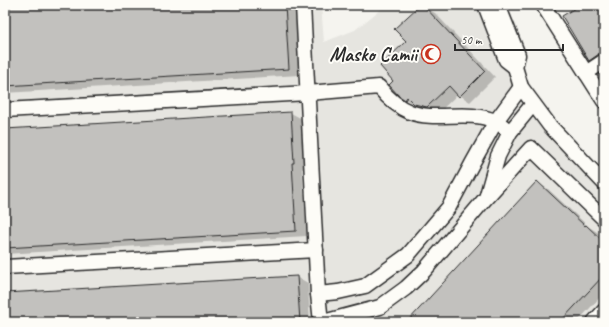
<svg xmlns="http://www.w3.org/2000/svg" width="609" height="327" font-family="Caveat,sans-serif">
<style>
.built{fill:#e6e5e0}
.shadow{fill:#0003}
.building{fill:#c2c1be;stroke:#2b2b2b}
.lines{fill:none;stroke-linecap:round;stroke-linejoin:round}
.minor-casing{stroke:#2b2b2b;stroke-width:17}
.minor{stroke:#fdfcf7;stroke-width:14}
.labels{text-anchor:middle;stroke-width:4;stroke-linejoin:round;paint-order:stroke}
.poi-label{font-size:20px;font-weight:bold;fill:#2b2b2b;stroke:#fdfcf7;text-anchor:end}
</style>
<rect width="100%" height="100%" fill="#f5f4ef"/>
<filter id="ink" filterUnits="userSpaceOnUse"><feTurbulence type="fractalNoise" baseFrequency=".025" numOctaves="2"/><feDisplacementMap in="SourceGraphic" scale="8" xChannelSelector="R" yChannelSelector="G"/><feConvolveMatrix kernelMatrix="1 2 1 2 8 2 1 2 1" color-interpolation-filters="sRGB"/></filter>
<g filter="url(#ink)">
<path class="built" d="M 5,5 L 321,5 L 324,42 L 355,30 L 386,5 L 487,5 L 515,90 L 604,185 L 604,322 L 5,322 Z"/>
<g class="shadow">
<path d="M 5,5 L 296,5 L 300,75 L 5,93 Z"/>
<path d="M 582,5 L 604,5 L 604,61 L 599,65 L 590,60 Z"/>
<path d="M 424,7 L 435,13 L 495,77 L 470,102 L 458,94 L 438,113 L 426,110 L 405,99 L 395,81 L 407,41 Z"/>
<path d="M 291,113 L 302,119 L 305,168 L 302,169 L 307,236 L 5,254 L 5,130 Z"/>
<path d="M 537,183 L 548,189 L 589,227 L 597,232 L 604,239 L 604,293 L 577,322 L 408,322 Z"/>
<path d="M 297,277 L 308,283 L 310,322 L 5,322 L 5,294 Z"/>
</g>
<g class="building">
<path d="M 5,5 L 285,5 L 289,69 L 5,86 Z"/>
<path d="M 420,5 L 423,5 L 485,71 L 459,97 L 449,86 L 427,107 L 414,104 L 407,97 L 405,100 L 398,95 L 389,85 L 393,81 L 380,66 L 406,41 L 394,29 Z"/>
<path d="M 580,5 L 604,5 L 604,53 L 599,54 L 589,61 L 562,16 Z"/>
<path d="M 604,71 L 604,83 L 599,75 Z"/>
<path d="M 291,112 L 294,163 L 292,163 L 296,231 L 5,248 L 5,129 Z"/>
<path d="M 537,181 L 585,226 L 586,225 L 604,242 L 604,275 L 560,322 L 407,322 Z"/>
<path d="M 297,276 L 300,322 L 5,322 L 5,293 Z"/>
</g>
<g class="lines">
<g class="minor-casing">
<g id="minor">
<path d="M 303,5 L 318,294 L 321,322"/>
<path d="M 485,5 L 506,60 L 515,67"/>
<path d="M 498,5 L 518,55 L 515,67 L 521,87 L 550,126 L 604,183"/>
<path d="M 543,5 L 604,101"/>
<path d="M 586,73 L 604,61"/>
<path d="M 5,110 L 308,93 L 379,87 C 387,97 397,107 410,112 C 436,122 467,109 495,121 C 500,123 505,128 510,132"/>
<path d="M 487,195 L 498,156 L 510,132 L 533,104"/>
<path d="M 5,267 L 316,250"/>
<path d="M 318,294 L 338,292 L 365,286 L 408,255 L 449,207 L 473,162 L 496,121 L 521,87"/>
<path d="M 323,322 L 380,307 L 406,288 L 424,271 L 485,199 L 531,148 L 604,219"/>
<path d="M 594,322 L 604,311"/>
</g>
</g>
<use href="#minor" class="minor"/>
</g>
</g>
<defs>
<g id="mosque-ring" transform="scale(1)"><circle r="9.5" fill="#fdfcf7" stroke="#c8321e" stroke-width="1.5"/><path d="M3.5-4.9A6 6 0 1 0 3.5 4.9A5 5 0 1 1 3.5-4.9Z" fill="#c8321e"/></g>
</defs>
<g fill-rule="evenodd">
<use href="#mosque-ring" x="431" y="54"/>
</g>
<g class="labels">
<g class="poi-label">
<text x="417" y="61">Masko Camii</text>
</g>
</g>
<rect width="609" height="327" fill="none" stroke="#fdfcf7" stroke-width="20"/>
<rect x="10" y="10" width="589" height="307" fill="none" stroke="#2b2b2b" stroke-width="1.5" filter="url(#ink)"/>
<path d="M455 44v6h108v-6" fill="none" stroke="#2b2b2b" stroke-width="2"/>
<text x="461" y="44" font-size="12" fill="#2b2b2b" stroke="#fdfcf7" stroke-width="3" paint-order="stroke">50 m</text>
</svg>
